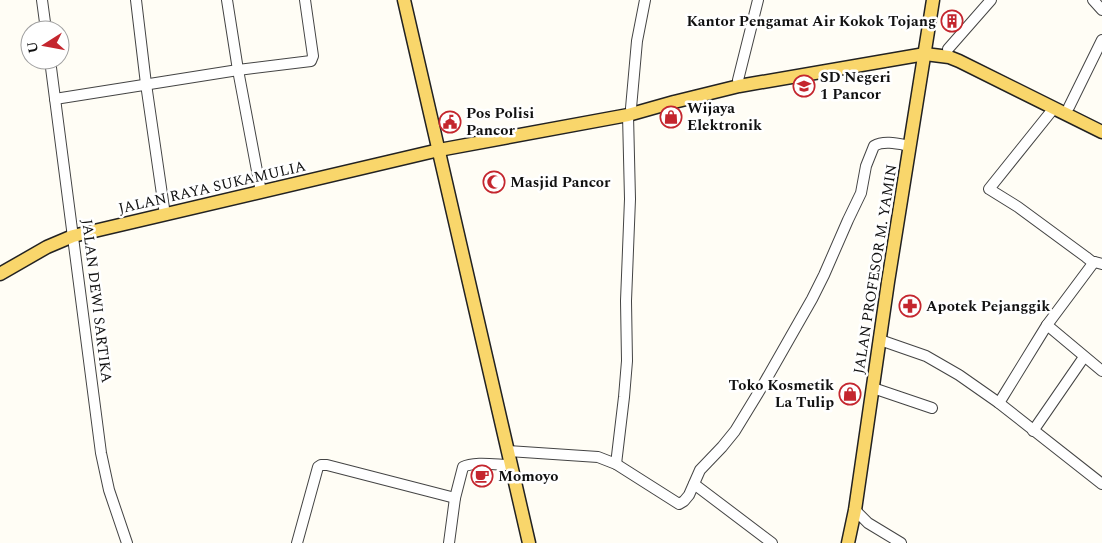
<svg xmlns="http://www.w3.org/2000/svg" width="1102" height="543" font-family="Spectral,serif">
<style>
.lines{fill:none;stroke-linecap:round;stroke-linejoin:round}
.minor-casing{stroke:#444;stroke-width:12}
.major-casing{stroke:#222;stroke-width:15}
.minor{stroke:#fff;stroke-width:10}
.major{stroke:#f9d66b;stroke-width:12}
.labels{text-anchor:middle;stroke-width:5;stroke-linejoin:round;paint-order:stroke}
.poi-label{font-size:15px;font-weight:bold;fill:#111;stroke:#fff;text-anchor:start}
.street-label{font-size:15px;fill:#111;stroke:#fff}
</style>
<rect width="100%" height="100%" fill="#fffdf5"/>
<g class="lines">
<g class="minor-casing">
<g id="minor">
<path d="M 42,0 L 46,30"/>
<path d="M 136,0 L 146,84 L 165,215"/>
<path d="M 227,0 L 238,70 L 261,192"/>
<path d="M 1093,0 L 1102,10"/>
<path d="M 948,49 L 991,0"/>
<path d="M 50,60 L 101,453 L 109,490 L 127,543"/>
<path d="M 738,80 L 758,0"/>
<path d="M 55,99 L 238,70 L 311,61 L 313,56 L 305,0"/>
<path d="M 1069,107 L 1102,40"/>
<path d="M 631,108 L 637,41 L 645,0"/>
<path d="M 1054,108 L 989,189 L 1018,207 L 1086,257 L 1091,261 L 1102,264"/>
<path d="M 1047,325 L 1102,371"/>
<path d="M 880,340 L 926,356 L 959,375 L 999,403 L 1102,484"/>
<path d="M 873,388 L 932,408"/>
<path d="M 999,403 L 1047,325 L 1094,262"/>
<path d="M 1033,431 L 1084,357"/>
<path d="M 508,451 L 598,457 L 616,464 L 679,504 L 684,501 L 689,495 L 700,470 L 722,447 L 735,431 L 763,385 L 812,299 L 824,275 L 848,220 L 861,193 L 866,166 L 874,146 C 884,140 899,144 910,146"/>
<path d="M 616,464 L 624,397 L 627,361 L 626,301 L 630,199 L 628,115"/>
<path d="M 694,484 L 772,543"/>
<path d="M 855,510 L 868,523 L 901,543"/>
<path d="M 297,543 L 318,467 L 321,465 L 327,465 L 455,498"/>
<path d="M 449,543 L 455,498 L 463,467 C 474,461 498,465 511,465"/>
</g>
</g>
<g class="major-casing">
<g id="major">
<path d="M 404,0 L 529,543"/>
<path d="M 0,274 L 47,247 L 73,236 L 439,150 L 628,115 L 674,102 L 739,86 L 925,54 L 949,57 L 959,61 L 1102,132"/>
<path d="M 848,543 L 855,510 L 888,282 L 933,0"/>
</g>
</g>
<use href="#minor" class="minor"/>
<use href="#major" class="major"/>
</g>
<defs>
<g id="building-ring" transform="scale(1.125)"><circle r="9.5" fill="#fff" stroke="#c4262e" stroke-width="1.5"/><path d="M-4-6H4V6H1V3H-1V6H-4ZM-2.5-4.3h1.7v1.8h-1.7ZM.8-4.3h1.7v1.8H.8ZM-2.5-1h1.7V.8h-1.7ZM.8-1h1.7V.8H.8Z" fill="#c4262e"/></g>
<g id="school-ring" transform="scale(1.125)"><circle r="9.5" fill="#fff" stroke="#c4262e" stroke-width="1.5"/><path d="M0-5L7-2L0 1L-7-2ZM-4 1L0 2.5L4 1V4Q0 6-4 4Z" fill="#c4262e"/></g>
<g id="shop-ring" transform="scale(1.125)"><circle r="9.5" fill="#fff" stroke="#c4262e" stroke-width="1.5"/><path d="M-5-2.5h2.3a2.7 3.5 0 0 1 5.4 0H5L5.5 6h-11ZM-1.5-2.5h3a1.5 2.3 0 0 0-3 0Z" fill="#c4262e"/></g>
<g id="civic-ring" transform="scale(1.125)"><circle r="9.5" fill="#fff" stroke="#c4262e" stroke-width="1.5"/><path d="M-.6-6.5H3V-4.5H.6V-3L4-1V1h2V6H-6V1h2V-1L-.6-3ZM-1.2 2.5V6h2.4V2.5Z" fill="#c4262e"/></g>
<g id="mosque-ring" transform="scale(1.125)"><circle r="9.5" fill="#fff" stroke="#c4262e" stroke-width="1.5"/><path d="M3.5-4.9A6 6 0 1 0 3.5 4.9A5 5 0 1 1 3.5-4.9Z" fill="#c4262e"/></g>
<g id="pharmacy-ring" transform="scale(1.125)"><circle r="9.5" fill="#fff" stroke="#c4262e" stroke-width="1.5"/><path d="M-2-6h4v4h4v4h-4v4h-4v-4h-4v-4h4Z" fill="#c4262e"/></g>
<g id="cafe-ring" transform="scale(1.125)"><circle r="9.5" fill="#fff" stroke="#c4262e" stroke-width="1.5"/><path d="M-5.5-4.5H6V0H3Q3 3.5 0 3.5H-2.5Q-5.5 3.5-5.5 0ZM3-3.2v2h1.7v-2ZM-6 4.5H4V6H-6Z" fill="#c4262e"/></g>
</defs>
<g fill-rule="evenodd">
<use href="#building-ring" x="952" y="21"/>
<use href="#school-ring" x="804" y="86"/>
<use href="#shop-ring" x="671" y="117"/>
<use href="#civic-ring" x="450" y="122"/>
<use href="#mosque-ring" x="494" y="182"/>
<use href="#pharmacy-ring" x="910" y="306"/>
<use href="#shop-ring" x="850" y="394"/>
<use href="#cafe-ring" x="482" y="476"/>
</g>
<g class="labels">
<g class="poi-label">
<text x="936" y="26" text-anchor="end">Kantor Pengamat Air Kokok Tojang</text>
<text x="820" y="82">SD Negeri<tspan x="820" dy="17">1 Pancor</tspan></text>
<text x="687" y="113">Wijaya<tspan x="687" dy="17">Elektronik</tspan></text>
<text x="466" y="118">Pos Polisi<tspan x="466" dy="17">Pancor</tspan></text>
<text x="510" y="187">Masjid Pancor</text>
<text x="926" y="311">Apotek Pejanggik</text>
<text x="834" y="390" text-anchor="end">Toko Kosmetik<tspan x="834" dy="17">La Tulip</tspan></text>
<text x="498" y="481">Momoyo</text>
</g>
<g class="street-label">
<text transform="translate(212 187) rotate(-13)" y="5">JALAN RAYA SUKAMULIA</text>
<text transform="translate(875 269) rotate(-81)" y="5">JALAN PROFESOR M. YAMIN</text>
<text transform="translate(97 301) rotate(83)" y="5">JALAN DEWI SARTIKA</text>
</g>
</g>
<g transform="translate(45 45) rotate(259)"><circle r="24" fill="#ffffff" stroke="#a0a0a0"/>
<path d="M0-4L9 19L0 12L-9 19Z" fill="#c4262e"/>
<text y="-8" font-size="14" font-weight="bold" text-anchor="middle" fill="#111111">U</text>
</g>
</svg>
